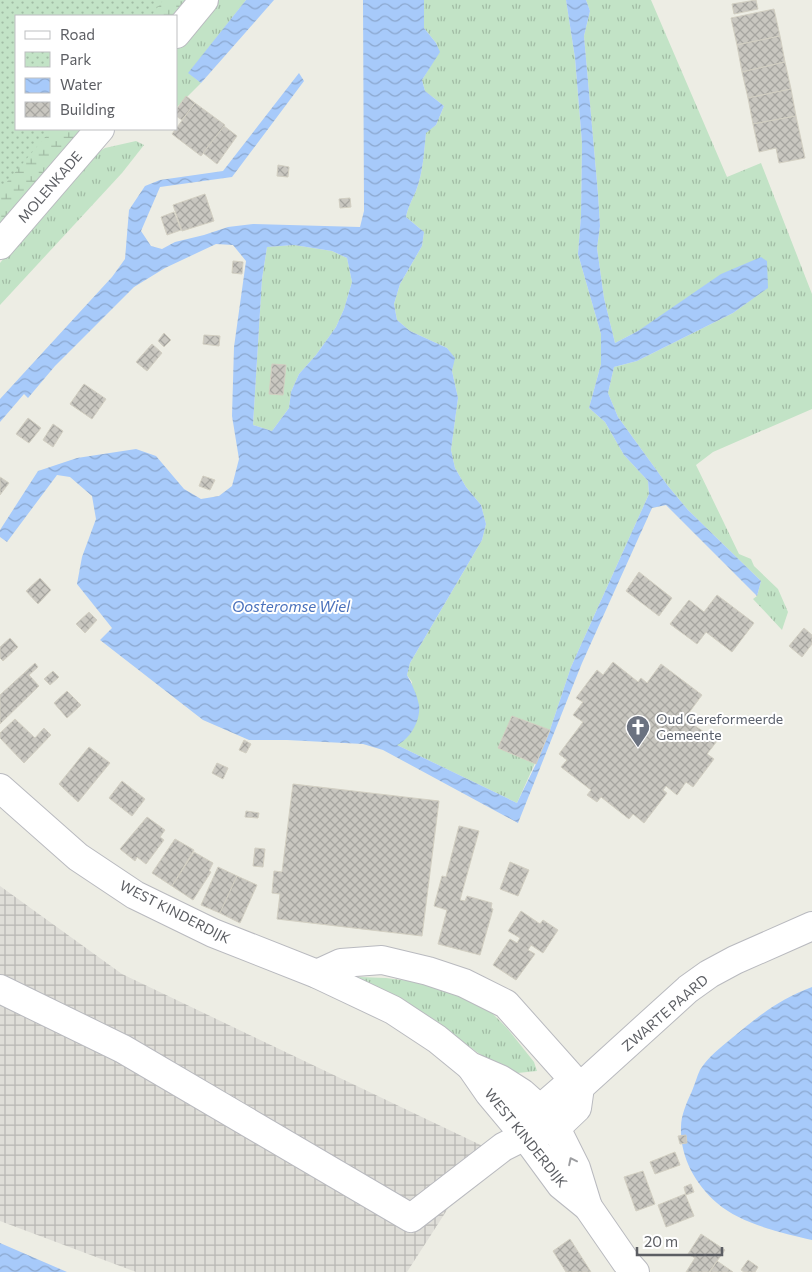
<svg xmlns="http://www.w3.org/2000/svg" width="812" height="1272" font-family="Commissioner,sans-serif">
<style>
.industrial{fill:url(#industrial-grid)}
.grass{fill:url(#grass-tufts)}
.wetland{fill:url(#wetland-marsh)}
.park{fill:url(#park-dots)}
.water{fill:url(#water-waves);fill-rule:evenodd}
.building{fill:url(#building-cross-hatch);stroke:#d2cfc2}
.lines{fill:none;stroke-linecap:round;stroke-linejoin:round}
.minor-casing{stroke:#b9babf;stroke-width:30}
.minor{stroke:#fff;stroke-width:28}
.oneway{stroke:#9d9ea1}
.labels{text-anchor:middle;stroke-width:4;stroke-linejoin:round;paint-order:stroke}
.street-label{font-size:14px;fill:#5c5e63;stroke:#fff}
.worship-label{font-size:14px;fill:#5b616d;stroke:#fff;text-anchor:start}
.water-label{font-size:15px;font-style:italic;fill:#4b72bc;stroke:#fff}
</style>
<defs>
<pattern id="industrial-grid" width="8" height="8" patternUnits="userSpaceOnUse" patternTransform="scale(1.25)"><rect width="8" height="8" fill="#dfded8"/><path d="M0 4h8M4 0v8" fill="none" stroke="#b8b7b3"/></pattern>
<pattern id="grass-tufts" width="24" height="20" patternUnits="userSpaceOnUse" patternTransform="scale(1.25)"><rect width="24" height="20" fill="#c2e3c6"/><path d="M3 7l-1-3M5 7V3M7 7l1-3M15 17l-1-3M17 17v-4M19 17l1-3" fill="none" stroke="#a1bba4"/></pattern>
<pattern id="wetland-marsh" width="20" height="14" patternUnits="userSpaceOnUse" patternTransform="scale(1.25)"><rect width="20" height="14" fill="#c2e3c6"/><path d="M1 5h8M5 5V1M11 12h8M15 12V8" fill="none" stroke="#a1bba4"/></pattern>
<pattern id="park-dots" width="8" height="8" patternUnits="userSpaceOnUse" patternTransform="scale(1.25)"><rect width="8" height="8" fill="#c2e3c6"/><path d="M2 2h.1M6 6h.1" fill="none" stroke="#a1bba4" stroke-width="1.8" stroke-linecap="round"/></pattern>
<pattern id="water-waves" width="16" height="10" patternUnits="userSpaceOnUse" patternTransform="scale(1.25)"><rect width="16" height="10" fill="#a7cafa"/><path d="M0 5q4-4 8 0t8 0" fill="none" stroke="#8ba7ce"/></pattern>
<pattern id="building-cross-hatch" width="8" height="8" patternUnits="userSpaceOnUse" patternTransform="scale(1.25)"><rect width="8" height="8" fill="#c9c7c0"/><path d="M0 0l8 8M0 8l8-8" fill="none" stroke="#a6a5a0"/></pattern>
</defs>
<rect width="100%" height="100%" fill="#edede4"/>
<path class="industrial" d="M 0,886 L 122,974 L 487,1148 L 407,1272 L 136,1272 L 0,1221 Z"/>
<g class="grass">
<path d="M 213,0 L 246,0 L 189,73 L 201,83 L 176,108 L 176,45 Z"/>
<path d="M 424,0 L 566,0 L 575,58 L 582,143 L 581,215 L 578,254 L 601,334 L 601,364 L 589,408 L 605,422 L 624,455 L 648,481 L 649,494 L 571,667 L 550,730 L 517,803 L 397,745 L 412,682 L 407,675 L 410,663 L 482,540 L 486,524 L 481,505 L 466,487 L 455,468 L 451,450 L 458,398 L 452,371 L 454,358 L 447,348 L 410,331 L 397,320 L 394,304 L 400,284 L 422,246 L 424,232 L 406,217 C 408,207 412,200 416,191 C 423,173 424,152 426,132 L 436,125 L 444,106 L 425,91 L 422,80 L 439,52 L 436,43 L 424,28 Z"/>
<path d="M 586,0 L 651,0 L 727,177 L 761,163 L 812,294 L 812,409 L 713,452 L 696,465 L 739,554 L 751,559 L 754,566 L 778,589 L 788,612 L 782,630 L 753,599 L 757,596 L 761,581 L 688,510 L 668,486 L 618,417 L 608,393 L 614,367 L 637,361 L 733,313 L 767,288 L 638,331 L 615,343 L 604,298 L 597,248 L 600,226 L 598,194 L 584,36 L 590,11 Z"/>
<path d="M 136,141 L 144,145 L 122,173 L 0,305 L 0,263 L 83,161 L 105,148 Z"/>
<path d="M 294,245 L 332,251 L 347,258 L 352,282 L 344,309 L 336,327 L 316,355 L 299,374 L 291,392 L 289,408 L 272,431 L 253,425 L 262,279 L 267,247 Z"/>
<path d="M 360,977 L 386,978 L 432,984 L 462,992 L 489,1010 L 507,1028 L 534,1062 L 537,1071 L 507,1074 L 441,1026 L 352,980 Z"/>
</g>
<path class="wetland" d="M 0,0 L 185,0 L 172,16 L 16,16 L 16,129 L 81,129 L 0,228 Z"/>
<path class="park" d="M 0,0 L 163,0 L 151,16 L 16,16 L 16,129 L 52,129 L 0,190 Z"/>
<g class="water">
<path d="M 246,0 L 274,0 L 201,83 L 188,73 Z"/>
<path d="M 363,0 L 424,0 L 424,28 L 436,43 L 440,52 L 422,80 L 425,91 L 444,106 L 436,125 L 426,133 C 424,152 423,173 416,191 C 412,200 408,207 406,217 L 424,232 L 422,246 L 400,284 L 394,304 L 397,320 L 410,331 L 447,348 L 455,358 L 452,371 L 458,398 L 451,450 L 455,468 L 466,487 L 481,505 L 486,524 L 482,540 L 410,663 L 407,675 C 412,684 417,695 419,705 C 421,720 410,739 397,745 L 517,803 L 536,764 L 550,730 L 571,667 L 649,494 L 648,481 L 624,455 L 605,422 L 589,408 L 601,364 L 601,334 L 578,254 L 581,215 L 582,143 L 575,58 L 566,0 L 586,0 L 590,11 L 584,36 L 598,194 L 600,226 L 597,248 L 604,298 L 615,343 L 638,331 L 721,274 L 761,257 L 767,261 L 768,288 L 733,313 L 637,361 L 614,367 L 608,393 L 618,417 L 668,486 L 688,510 L 761,581 L 757,596 L 666,505 L 652,508 L 582,663 L 518,823 L 383,750 L 363,744 L 287,740 L 249,740 L 203,720 L 100,640 L 112,628 L 77,584 L 82,557 L 96,519 L 92,496 L 70,477 L 57,475 L 7,542 L 0,537 L 0,530 L 38,471 L 77,458 L 136,449 L 156,456 L 184,489 L 201,499 L 219,496 L 232,486 L 239,459 L 232,416 L 234,347 L 246,261 L 233,245 L 216,244 L 165,268 L 134,287 L 55,366 L 28,398 L 24,394 L 0,422 L 0,399 L 112,277 L 125,259 L 129,210 L 145,186 L 160,180 L 223,171 L 299,73 L 304,81 L 232,177 L 160,187 L 141,231 L 151,246 L 162,249 L 175,242 L 204,235 L 228,227 L 253,224 L 360,227 L 364,211 ZM 294,245 L 332,251 L 347,258 L 352,282 L 344,309 L 336,327 L 316,355 L 299,374 L 291,392 L 289,408 L 272,431 L 253,425 L 262,279 L 267,247 Z"/>
<path d="M 812,987 L 812,1240 C 782,1233 741,1224 717,1203 C 695,1184 680,1157 681,1127 C 681,1115 687,1102 692,1091 C 695,1084 697,1076 700,1070 C 708,1057 721,1047 732,1038 C 760,1015 778,1000 812,987 Z"/>
<path d="M 0,1243 L 67,1272 L 0,1272 Z"/>
</g>
<g class="building">
<path d="M 756,0 L 758,9 L 734,14 L 732,4 Z"/>
<path d="M 774,9 L 780,36 L 737,45 L 731,18 Z"/>
<path d="M 780,36 L 785,62 L 742,72 L 737,45 Z"/>
<path d="M 785,62 L 791,89 L 748,98 L 742,72 Z"/>
<path d="M 791,89 L 796,116 L 753,124 L 748,98 Z"/>
<path d="M 186,96 L 195,103 L 182,120 L 176,116 L 176,110 Z"/>
<path d="M 195,103 L 225,125 L 201,156 L 172,134 Z"/>
<path d="M 796,116 L 805,158 L 779,163 L 776,148 L 759,152 L 753,124 Z"/>
<path d="M 224,126 L 237,136 L 217,164 L 203,153 Z"/>
<path d="M 278,165 L 289,167 L 288,177 L 277,176 Z"/>
<path d="M 205,194 L 214,221 L 182,231 L 173,205 Z"/>
<path d="M 350,198 L 351,207 L 340,208 L 339,199 Z"/>
<path d="M 174,212 L 181,230 L 167,235 L 161,217 Z"/>
<path d="M 233,261 L 243,262 L 242,274 L 232,273 Z"/>
<path d="M 164,333 L 171,340 L 164,347 L 158,341 Z"/>
<path d="M 204,335 L 220,336 L 219,346 L 203,344 Z"/>
<path d="M 152,344 L 162,353 L 147,371 L 136,362 Z"/>
<path d="M 272,364 L 286,365 L 283,395 L 269,394 Z"/>
<path d="M 84,384 L 106,399 L 92,419 L 70,404 Z"/>
<path d="M 28,418 L 41,428 L 29,443 L 16,434 Z"/>
<path d="M 53,424 L 63,431 L 53,447 L 43,440 Z"/>
<path d="M 203,476 L 215,480 L 210,490 L 199,486 Z"/>
<path d="M 0,477 L 9,483 L 0,495 Z"/>
<path d="M 639,572 L 672,598 L 659,616 L 626,591 Z"/>
<path d="M 40,578 L 51,590 L 38,604 L 26,591 Z"/>
<path d="M 717,595 L 754,623 L 732,652 L 706,632 L 697,644 L 670,624 L 689,600 L 704,612 Z"/>
<path d="M 89,612 L 97,620 L 85,633 L 76,624 Z"/>
<path d="M 804,628 L 812,635 L 812,644 L 802,657 L 789,646 Z"/>
<path d="M 10,638 L 18,647 L 3,661 L 0,658 L 0,647 Z"/>
<path d="M 613,662 L 638,682 L 641,678 L 647,683 L 661,664 L 702,695 L 688,714 L 694,719 L 691,723 L 717,741 L 707,754 L 714,759 L 693,787 L 686,782 L 677,795 L 666,786 L 663,790 L 667,793 L 644,823 L 633,814 L 629,819 L 601,797 L 597,802 L 587,795 L 591,790 L 561,767 L 567,760 L 559,754 L 583,722 L 573,715 L 583,702 L 576,698 L 597,670 L 603,675 Z"/>
<path d="M 35,663 L 38,667 L 29,675 L 39,686 L 0,724 L 0,695 Z"/>
<path d="M 53,671 L 59,677 L 50,685 L 44,679 Z"/>
<path d="M 67,691 L 81,705 L 67,718 L 54,703 Z"/>
<path d="M 512,716 L 550,730 L 536,764 L 498,748 Z"/>
<path d="M 15,719 L 35,738 L 44,728 L 51,735 L 24,763 L 0,738 L 0,733 Z"/>
<path d="M 244,740 L 251,744 L 246,753 L 239,750 Z"/>
<path d="M 89,747 L 110,763 L 78,802 L 59,784 Z"/>
<path d="M 217,763 L 228,768 L 223,779 L 212,773 Z"/>
<path d="M 122,781 L 145,799 L 132,816 L 109,798 Z"/>
<path d="M 293,784 L 439,801 L 422,936 L 277,919 L 280,894 L 272,893 L 274,871 L 282,872 Z"/>
<path d="M 246,811 L 259,813 L 258,818 L 245,817 Z"/>
<path d="M 147,817 L 165,830 L 160,837 L 164,840 L 146,864 L 137,857 L 135,861 L 120,849 Z"/>
<path d="M 459,826 L 479,831 L 460,900 L 465,901 L 467,896 L 492,903 L 491,908 L 493,909 L 480,955 L 438,944 L 447,910 L 434,906 L 442,876 L 446,877 Z"/>
<path d="M 175,839 L 194,850 L 172,886 L 152,873 Z"/>
<path d="M 255,848 L 265,849 L 263,867 L 253,866 Z"/>
<path d="M 194,852 L 213,863 L 209,871 L 211,872 L 193,900 L 172,886 Z"/>
<path d="M 510,862 L 529,870 L 518,896 L 500,889 Z"/>
<path d="M 218,867 L 237,876 L 220,913 L 201,905 Z"/>
<path d="M 237,876 L 257,885 L 240,923 L 220,913 Z"/>
<path d="M 521,911 L 540,924 L 543,920 L 558,930 L 543,953 L 531,945 L 528,950 L 535,954 L 516,980 L 493,965 L 510,939 L 517,943 L 520,938 L 508,931 Z"/>
<path d="M 686,1135 L 687,1143 L 680,1144 L 678,1136 Z"/>
<path d="M 675,1152 L 680,1165 L 655,1174 L 650,1162 Z"/>
<path d="M 643,1171 L 655,1204 L 636,1211 L 624,1177 Z"/>
<path d="M 691,1184 L 694,1192 L 686,1195 L 684,1187 Z"/>
<path d="M 685,1194 L 694,1216 L 666,1227 L 658,1205 Z"/>
<path d="M 701,1234 L 725,1250 L 709,1272 L 686,1272 L 695,1258 L 688,1254 Z"/>
<path d="M 570,1239 L 591,1272 L 566,1272 L 553,1251 Z"/>
<path d="M 748,1260 L 758,1267 L 755,1272 L 744,1272 L 741,1270 Z"/>
<path d="M 717,1261 L 733,1272 L 710,1272 Z"/>
</g>
<g class="lines">
<g class="minor-casing">
<g id="minor">
<path d="M 176,34 L 204,0"/>
<path d="M 0,245 L 100,129"/>
<path d="M 0,788 L 78,857 L 135,895 L 213,933 L 317,974 L 393,1010 L 437,1039 L 470,1066 L 500,1079 L 522,1093 L 540,1109 L 560,1136 L 576,1168 L 588,1207"/>
<path d="M 317,974 L 341,963 L 382,960 L 428,971 L 464,983 L 506,1004 L 580,1087"/>
<path d="M 0,989 L 123,1049 L 411,1218 L 503,1147 L 525,1136 L 556,1128 L 577,1108 L 580,1087"/>
<path d="M 471,1067 L 489,1093 L 525,1136 L 561,1185 L 588,1207 L 626,1262 L 635,1272"/>
<path d="M 531,1124 L 540,1109 L 563,1089 L 580,1087 L 688,989 L 709,974 L 735,960 L 812,926"/>
</g>
</g>
<use href="#minor" class="minor"/>
</g>
<defs><path id="oneway-chevron" d="M-2-3.5L2.5 0L-2 3.5" fill="none" stroke-width="1.6" stroke-linecap="round" stroke-linejoin="round" transform="scale(1.25)"/></defs>
<use class="oneway" href="#oneway-chevron" transform="translate(572 1161) rotate(-116)"/>
<defs>
<g id="church-pin" transform="scale(1.25)"><path d="M0 17L-7.5 6A9.5 9.5 0 1 1 7.5 6Z" fill="#6b7280" stroke="#fff"/><path d="M-1.2-6h2.4v3.5h3.3v2.4h-3.3V6h-2.4V-.1h-3.3v-2.4h3.3Z" fill="#fff"/></g>
</defs>
<g fill-rule="evenodd">
<use href="#church-pin" x="638" y="727"/>
</g>
<g class="labels">
<g class="street-label">
<text transform="translate(50 187) rotate(-49)" y="5">MOLENKADE</text>
<text transform="translate(175 912) rotate(27)" y="5">WEST KINDERDIJK</text>
<text transform="translate(665 1013) rotate(-41)" y="5">ZWARTE PAARD</text>
<text transform="translate(526 1138) rotate(51)" y="5">WEST KINDERDIJK</text>
</g>
<g class="worship-label">
<text x="656" y="724">Oud Gereformeerde<tspan x="656" dy="16">Gemeente</tspan></text>
</g>
<g class="water-label">
<text x="291" y="612">Oosteromse Wiel</text>
</g>
</g>
<rect x="15" y="15" width="162" height="115" fill="#ffffff" stroke="#bebfc1"/>
<rect x="25" y="31" width="25" height="8" fill="#ffffff" stroke="#bebfc1"/>
<text x="60" y="40" font-size="15" fill="#5c5e63">Road</text>
<rect x="25" y="52" width="25" height="15" fill="url(#park-dots)" stroke="#bebfc1"/>
<text x="60" y="65" font-size="15" fill="#5c5e63">Park</text>
<rect x="25" y="78" width="25" height="15" fill="url(#water-waves)" stroke="#bebfc1"/>
<text x="60" y="90" font-size="15" fill="#5c5e63">Water</text>
<rect x="25" y="102" width="25" height="15" fill="url(#building-cross-hatch)" stroke="#bebfc1"/>
<text x="60" y="115" font-size="15" fill="#5c5e63">Building</text>
<path d="M637 1247v8h85v-8" fill="none" stroke="#5c5e63" stroke-width="2.5"/>
<text x="644" y="1247" font-size="15" fill="#5c5e63" stroke="#ffffff" stroke-width="4" paint-order="stroke">20 m</text>
</svg>
